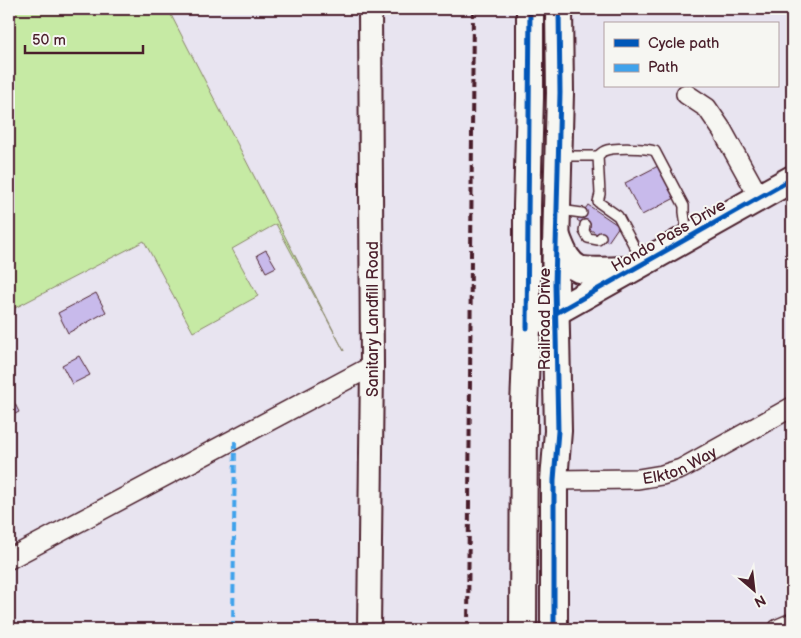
<svg xmlns="http://www.w3.org/2000/svg" width="801" height="638" font-family="'Balsamiq Sans',sans-serif">
<style>
.green{fill:#c6eaa4;stroke:#888468}
.building{fill:#c8baeb;stroke:#4a1f2b}
.lines{fill:none;stroke-linecap:round;stroke-linejoin:round}
.service-casing{stroke:#4a1f2b;stroke-width:12}
.minor-casing{stroke:#4a1f2b;stroke-width:22}
.tertiary-casing{stroke:#4a1f2b;stroke-width:26}
.secondary-casing{stroke:#4a1f2b;stroke-width:30}
.service{stroke:#f6f6f2;stroke-width:9}
.minor{stroke:#f6f6f2;stroke-width:19}
.tertiary{stroke:#f6f6f2;stroke-width:22}
.secondary{stroke:#f6f6f2;stroke-width:26}
.rail{stroke:#4a1f2b;stroke-width:4;stroke-dasharray:8 4;stroke-linecap:butt}
.quiet{stroke:#40a2eb;stroke-width:4;stroke-dasharray:8 4;stroke-linecap:butt}
.cycleway-casing{stroke:#f6f6f2;stroke-width:8}
.cycleway{stroke:#0057b8;stroke-width:5}
.labels{text-anchor:middle;stroke-width:4;stroke-linejoin:round;paint-order:stroke}
.street-label{font-size:16px;fill:#4a1f2b;stroke:#f6f6f2}
</style>
<rect width="100%" height="100%" fill="#e8e4f0"/>
<filter id="ink" filterUnits="userSpaceOnUse"><feTurbulence type="fractalNoise" baseFrequency=".02" numOctaves="2"/><feDisplacementMap in="SourceGraphic" scale="10" xChannelSelector="R" yChannelSelector="G"/><feConvolveMatrix kernelMatrix="1 2 1 2 8 2 1 2 1" color-interpolation-filters="sRGB"/></filter>
<g filter="url(#ink)">
<path class="green" d="M 9,9 L 168,9 L 344,351 L 276,224 L 232,249 L 258,296 L 193,332 L 144,241 L 9,311 Z"/>
<g class="building">
<path d="M 658,166 L 675,198 L 642,215 L 625,183 Z"/>
<path d="M 588,205 L 619,226 L 608,242 L 577,220 Z"/>
<path d="M 266,250 L 276,267 L 266,272 L 257,255 Z"/>
<path d="M 96,293 L 106,312 L 68,333 L 58,313 Z"/>
<path d="M 79,356 L 90,375 L 72,384 L 62,365 Z"/>
<path d="M 9,392 L 19,412 L 9,417 Z"/>
</g>
<g class="lines">
<g class="service-casing">
<g id="service">
<path d="M 560,156 L 598,156"/>
<path d="M 560,210 L 582,213"/>
<path d="M 585,225 L 584,231 L 588,238 L 598,240 L 601,237"/>
<path d="M 642,261 L 618,216 L 598,202 L 600,194 L 598,156 C 599,155 603,151 604,151 C 613,147 647,148 655,151 L 684,206 L 684,212 L 687,234"/>
</g>
</g>
<g class="minor-casing">
<g id="minor">
<path d="M 686,94 L 707,108 L 722,130 L 759,197"/>
<path id="s1" d="M 554,480 L 638,479 L 662,475 L 681,469 L 792,407"/>
<path d="M 9,559 L 372,366"/>
<path d="M 778,629 L 792,623"/>
</g>
</g>
<g class="tertiary-casing">
<path id="tertiary" d="M 369,629 L 372,366 L 370,9"/>
</g>
<g class="secondary-casing">
<g id="secondary">
<path d="M 557,237 C 562,249 566,263 579,269 C 587,272 618,270 627,270"/>
<path d="M 543,319 L 792,179"/>
<path d="M 523,629 L 524,407 L 527,328 L 527,206 L 530,98 L 530,9"/>
<path d="M 554,629 L 554,480 L 558,431 L 555,285 L 560,93 L 559,9"/>
</g>
</g>
<use href="#service" class="service"/>
<use href="#minor" class="minor"/>
<use href="#tertiary" class="tertiary"/>
<use href="#secondary" class="secondary"/>
<path class="rail" d="M 468,629 L 473,9"/>
<path class="quiet" d="M 233,629 L 235,439"/>
<g class="cycleway-casing">
<g id="cycleway">
<path d="M 556,313 L 792,179"/>
<path d="M 527,328 C 527,222 530,115 530,9"/>
<path d="M 554,629 L 554,480 L 558,431 L 555,285 L 560,93 L 559,9"/>
</g>
</g>
<use href="#cycleway" class="cycleway"/>
</g>
</g>
<g class="labels">
<g class="street-label">
<text transform="translate(668 235) rotate(-30)" y="6">Hondo Pass Drive</text>
<text transform="translate(372 319) rotate(-90)" y="6">Sanitary Landfill Road</text>
<text transform="translate(544 319) rotate(-90)" y="6">Railroad Drive</text>
<text dy="6" stroke="none"><textPath href="#s1" startOffset="128">Elkton Way</textPath></text>
</g>
</g>
<rect width="801" height="638" fill="none" stroke="#f6f6f2" stroke-width="30"/>
<rect x="15" y="15" width="771" height="608" fill="none" stroke="#4a1f2b" stroke-width="2" filter="url(#ink)"/>
<rect x="604" y="22" width="175" height="65" fill="#f6f6f2" stroke="#b1a0a2"/>
<rect x="614" y="39" width="25" height="8" fill="#0057b8" stroke="#b1a0a2"/>
<text x="648" y="48" font-size="15" fill="#4a1f2b">Cycle path</text>
<rect x="614" y="64" width="25" height="8" fill="#40a2eb" stroke="#b1a0a2"/>
<text x="648" y="72" font-size="15" fill="#4a1f2b">Path</text>
<g transform="translate(754 590) rotate(152)" stroke="#f6f6f2" stroke-width="4" paint-order="stroke">
<path d="M0-4L9 19L0 12L-9 19Z" fill="#4a1f2b"/>
<text y="-8" font-size="14" font-weight="bold" text-anchor="middle" fill="#4a1f2b">N</text>
</g>
<path d="M25 45v8h118v-8" fill="none" stroke="#4a1f2b" stroke-width="2.5"/>
<text x="32" y="45" font-size="15" fill="#4a1f2b" stroke="#f6f6f2" stroke-width="4" paint-order="stroke">50 m</text>
</svg>
